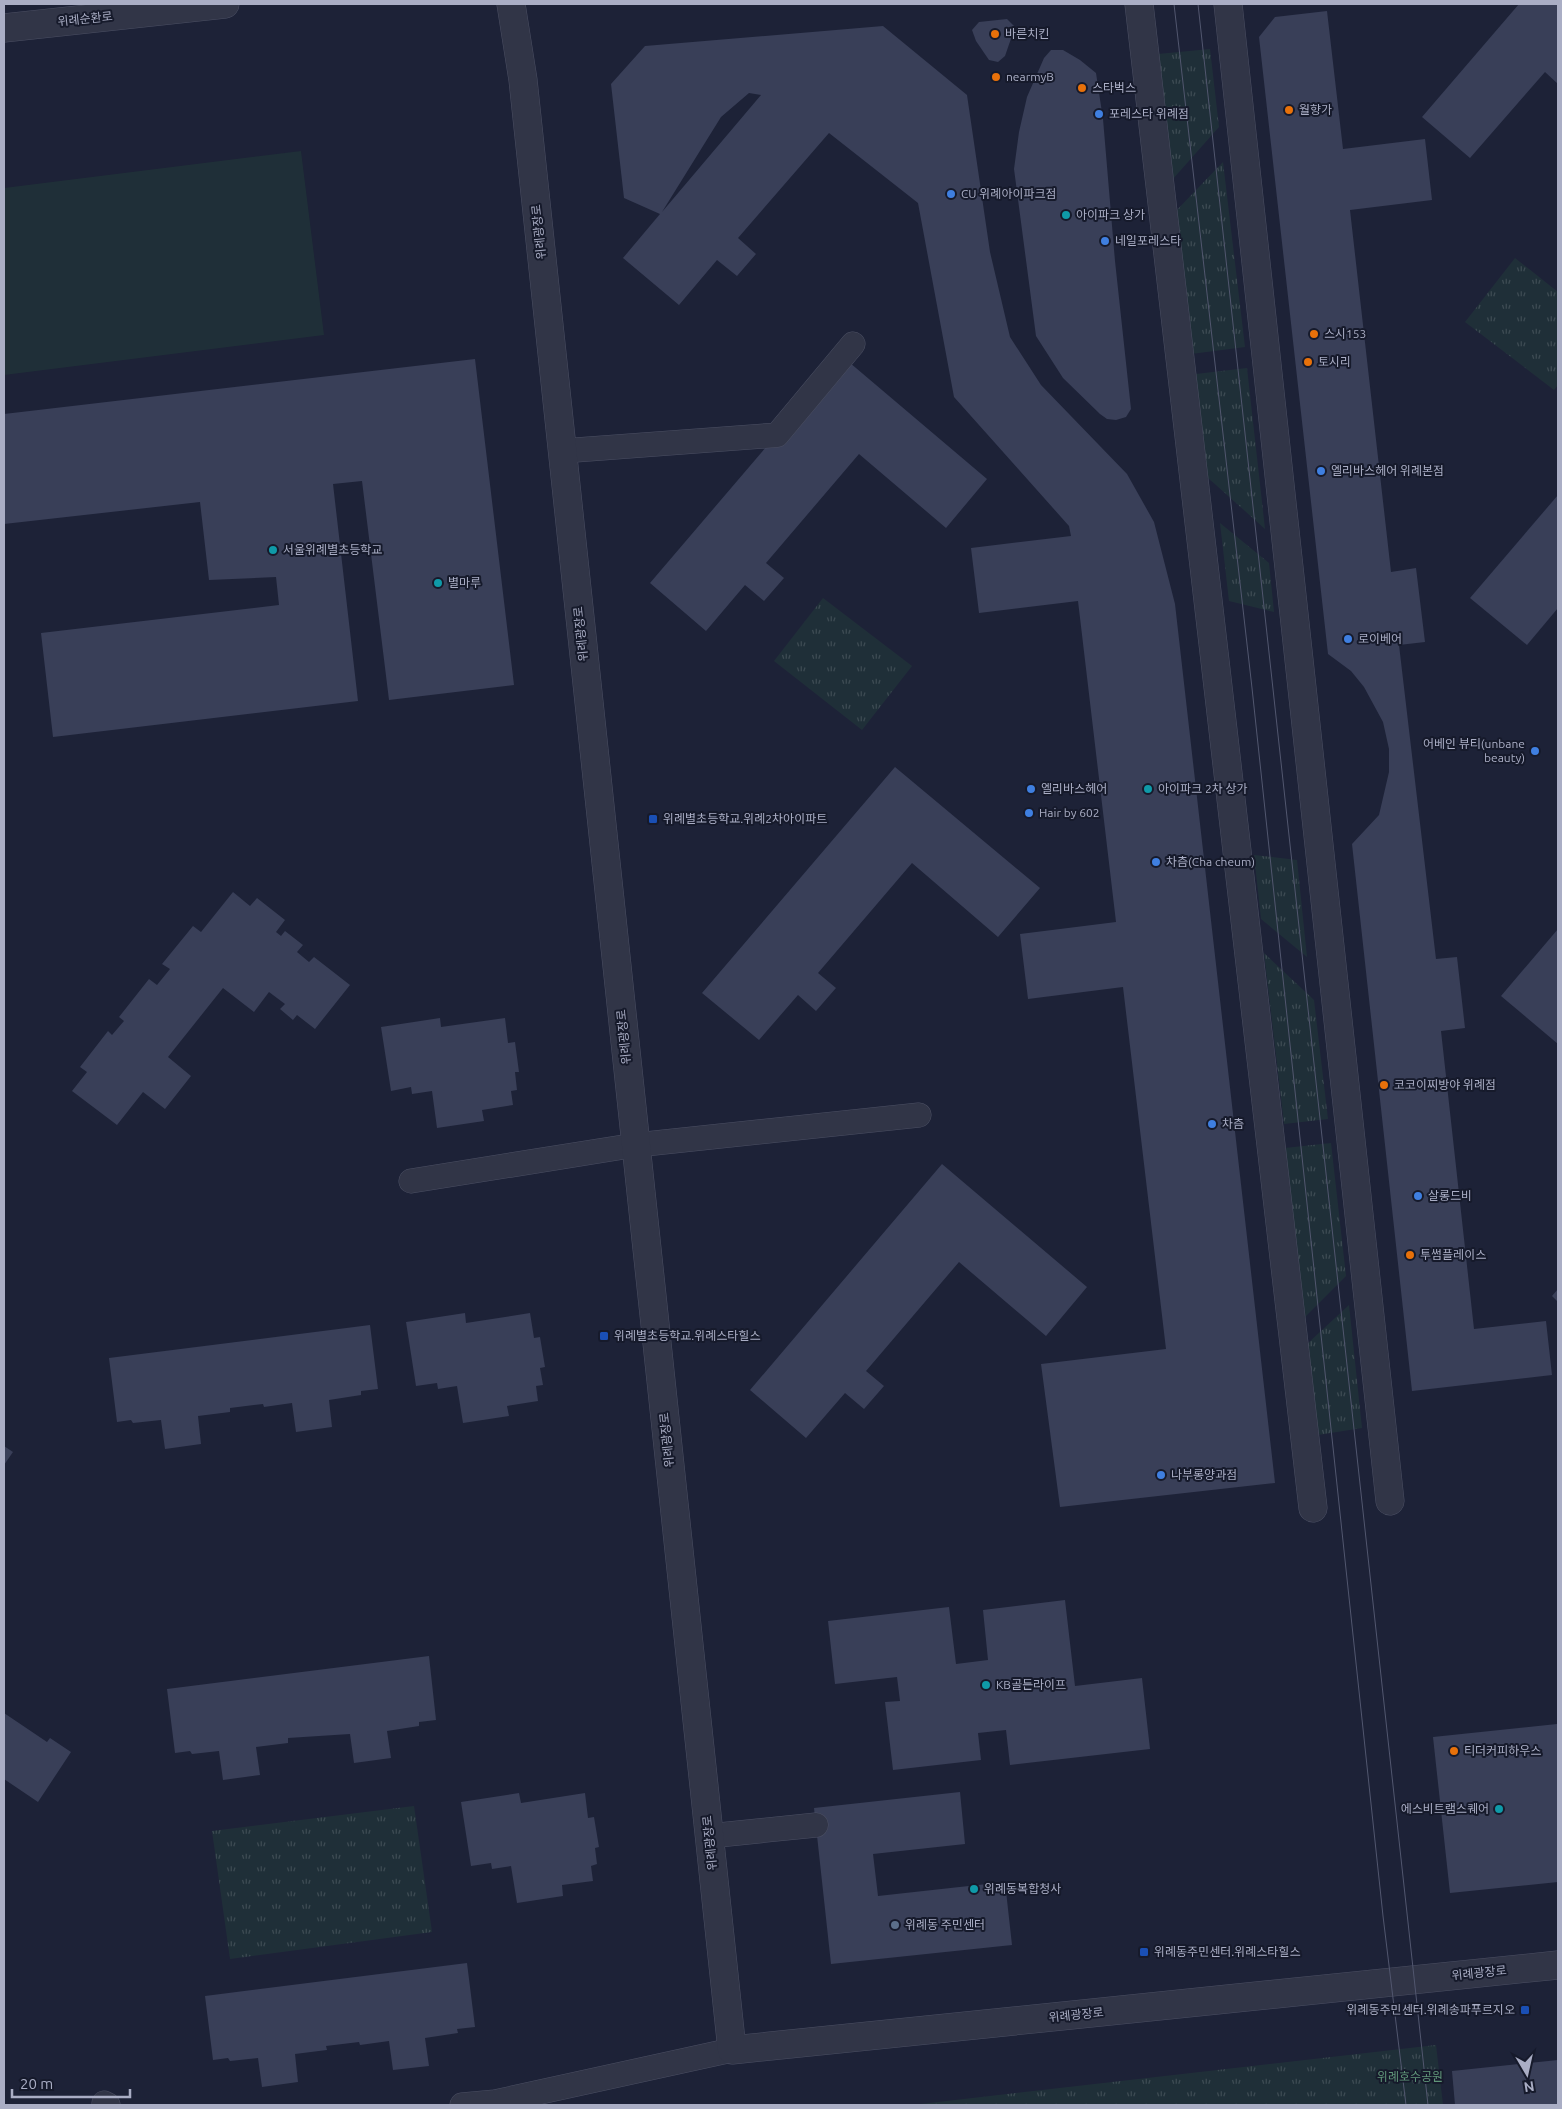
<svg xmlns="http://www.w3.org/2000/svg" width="1562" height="2109" font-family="Ubuntu,'Noto Sans KR',sans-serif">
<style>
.grass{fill:url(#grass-tufts)}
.pitch{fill:#1f2f38}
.building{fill:#393f58;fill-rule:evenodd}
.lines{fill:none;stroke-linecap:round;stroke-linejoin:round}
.service-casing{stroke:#4b4f63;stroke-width:25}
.pedestrian-casing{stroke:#4b4f63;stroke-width:29}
.tertiary-casing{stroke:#4b4f63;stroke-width:29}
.service{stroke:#313547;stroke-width:24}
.pedestrian{stroke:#313547;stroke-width:28}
.tertiary{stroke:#313547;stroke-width:28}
.tram{stroke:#52576f;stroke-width:1}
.food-dot{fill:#e8710a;stroke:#161a2b;stroke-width:2}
.shop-dot{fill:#3f7fe0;stroke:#161a2b;stroke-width:2}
.culture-dot{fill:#0f9aa8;stroke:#161a2b;stroke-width:2}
.transit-dot{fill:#1a4fb4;stroke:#161a2b;stroke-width:2}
.service-dot{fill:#5c6f8a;stroke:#161a2b;stroke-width:2}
.labels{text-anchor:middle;stroke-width:4;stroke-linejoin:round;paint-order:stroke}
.street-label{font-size:12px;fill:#aaaec5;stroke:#161a2b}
.poi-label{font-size:12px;fill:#aaaec5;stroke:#161a2b;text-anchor:start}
.park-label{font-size:12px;fill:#609679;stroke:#161a2b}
</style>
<defs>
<pattern id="grass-tufts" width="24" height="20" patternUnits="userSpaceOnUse" patternTransform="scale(1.25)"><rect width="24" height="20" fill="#1f2f38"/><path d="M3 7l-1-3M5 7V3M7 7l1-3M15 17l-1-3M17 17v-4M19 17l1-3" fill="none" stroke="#3d4b53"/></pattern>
</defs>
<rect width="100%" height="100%" fill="#1d2237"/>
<g class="grass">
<path d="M 1210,49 L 1219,127 L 1172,180 L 1158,54 Z"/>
<path d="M 1223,162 L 1245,347 L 1191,354 L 1174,213 Z"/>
<path d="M 1515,258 L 1558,292 L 1558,385 L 1554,390 L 1465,322 Z"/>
<path d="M 1247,368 L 1265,529 L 1207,477 L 1196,374 Z"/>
<path d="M 1220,523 L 1269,563 L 1274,612 L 1229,601 Z"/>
<path d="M 823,598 L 912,666 L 862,730 L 774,661 Z"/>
<path d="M 1254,855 L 1297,860 L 1307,957 L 1261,919 Z"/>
<path d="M 1264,953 L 1314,1000 L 1328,1119 L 1284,1124 Z"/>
<path d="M 1331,1143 L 1346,1276 L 1304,1318 L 1285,1148 Z"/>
<path d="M 1349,1305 L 1362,1428 L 1318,1435 L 1307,1344 Z"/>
<path d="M 414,1806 L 432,1932 L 230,1959 L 212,1831 Z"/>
<path d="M 1436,2045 L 1443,2105 L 912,2105 Z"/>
</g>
<path class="pitch" d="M 301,151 L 324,335 L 4,375 L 4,188 Z"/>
<g class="building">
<path d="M 1519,4 L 1558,4 L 1558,84 L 1545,72 L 1470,158 L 1422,117 Z"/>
<path d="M 1327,11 L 1343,149 L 1425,139 L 1432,200 L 1350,210 L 1391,572 L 1416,568 L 1425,642 L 1399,645 L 1436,959 L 1457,957 L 1465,1028 L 1441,1031 L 1474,1329 L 1546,1321 L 1552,1375 L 1412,1391 L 1352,844 L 1379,815 L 1389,772 L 1389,749 L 1383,722 L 1364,687 L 1351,671 L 1328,654 L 1259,37 L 1275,17 Z"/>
<path d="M 1007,19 L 1014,26 L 1014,30 L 1005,56 L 998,62 L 989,60 L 976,41 L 972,30 L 979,22 Z"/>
<path d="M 883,26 L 967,95 L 990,252 L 1010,337 L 1041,385 L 1127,474 L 1154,522 L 1175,604 L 1275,1483 L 1060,1507 L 1041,1364 L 1166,1349 L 1123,987 L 1028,999 L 1020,934 L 1116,922 L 1078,601 L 979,613 L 971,548 L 1071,536 L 1069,526 L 954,397 L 918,203 L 829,133 L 738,238 L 756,254 L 737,276 L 717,260 L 679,305 L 623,258 L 660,214 L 624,198 L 611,84 L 645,46 ZM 749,93 L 761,95 L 662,212 L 721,117 Z"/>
<path d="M 1051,50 L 1063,50 L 1080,60 L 1096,73 L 1103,119 L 1115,261 L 1131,409 L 1126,417 L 1116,420 L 1107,419 L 1100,414 L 1063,378 L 1036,336 L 1014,169 L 1019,132 L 1027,97 L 1044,58 Z"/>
<path d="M 843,357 L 987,479 L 946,528 L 859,454 L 766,563 L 784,578 L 764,601 L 745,585 L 706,631 L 650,583 Z"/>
<path d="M 475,359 L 514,685 L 389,700 L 362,481 L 333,484 L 358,701 L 53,737 L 41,633 L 279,605 L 276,577 L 209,580 L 200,502 L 4,524 L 4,414 Z"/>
<path d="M 1558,495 L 1558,608 L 1527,645 L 1470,598 Z"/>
<path d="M 895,767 L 1040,888 L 998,937 L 912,863 L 818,973 L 836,988 L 816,1011 L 798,995 L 759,1040 L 702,993 Z"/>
<path d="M 233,892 L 250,906 L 257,898 L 285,920 L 276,932 L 281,936 L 285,931 L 303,945 L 297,952 L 309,962 L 314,957 L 350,985 L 315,1029 L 297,1015 L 293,1020 L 280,1009 L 285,1004 L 269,992 L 254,1012 L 223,988 L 168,1057 L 191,1076 L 165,1109 L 143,1092 L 117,1125 L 72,1091 L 87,1072 L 80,1067 L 108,1031 L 112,1035 L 124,1021 L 119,1017 L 149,979 L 157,985 L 170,969 L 162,964 L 193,926 L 201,932 Z"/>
<path d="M 1558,929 L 1558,1044 L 1501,996 Z"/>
<path d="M 440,1018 L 441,1027 L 505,1018 L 508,1043 L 515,1042 L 519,1072 L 515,1072 L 517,1090 L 511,1091 L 513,1105 L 482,1110 L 484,1121 L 437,1128 L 432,1091 L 412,1094 L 411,1087 L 391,1091 L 381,1027 Z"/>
<path d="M 942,1164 L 1087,1287 L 1046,1336 L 959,1262 L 866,1371 L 884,1386 L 864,1409 L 845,1393 L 806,1438 L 750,1390 Z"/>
<path d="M 1558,1289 L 1558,1302 L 1552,1296 Z"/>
<path d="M 465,1313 L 466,1323 L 530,1313 L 534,1338 L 540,1337 L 545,1367 L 540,1368 L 543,1385 L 536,1386 L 538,1401 L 507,1406 L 509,1416 L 463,1423 L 457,1386 L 438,1389 L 437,1383 L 416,1386 L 406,1322 Z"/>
<path d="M 370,1325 L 378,1389 L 361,1391 L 361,1395 L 329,1400 L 332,1427 L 296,1432 L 292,1403 L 264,1407 L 263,1404 L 230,1408 L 230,1412 L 198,1416 L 201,1444 L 165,1449 L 161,1420 L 133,1423 L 131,1420 L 117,1422 L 109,1358 Z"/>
<path d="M 4,1446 L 13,1452 L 4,1465 Z"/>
<path d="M 1065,1600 L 1075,1686 L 1142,1678 L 1150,1749 L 1010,1765 L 1006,1730 L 978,1733 L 981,1760 L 893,1770 L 885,1702 L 900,1701 L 897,1677 L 835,1684 L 828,1621 L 949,1607 L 956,1664 L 988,1660 L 983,1610 Z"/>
<path d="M 429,1656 L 436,1720 L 419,1722 L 419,1726 L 387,1731 L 391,1758 L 354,1763 L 350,1734 L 288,1738 L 288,1743 L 256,1747 L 260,1775 L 223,1780 L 219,1751 L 192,1754 L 190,1751 L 175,1753 L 167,1689 Z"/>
<path d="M 4,1713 L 47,1742 L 50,1738 L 71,1752 L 38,1802 L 4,1779 Z"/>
<path d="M 1557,1724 L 1558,1882 L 1450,1893 L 1433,1737 Z"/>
<path d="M 960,1792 L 965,1844 L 873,1854 L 878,1896 L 1005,1882 L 1012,1945 L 831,1964 L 814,1808 Z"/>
<path d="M 519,1793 L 521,1803 L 585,1793 L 588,1818 L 594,1817 L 599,1847 L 595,1848 L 597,1864 L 591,1866 L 593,1881 L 562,1885 L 563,1896 L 517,1903 L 511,1866 L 492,1869 L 491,1863 L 471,1866 L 461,1802 Z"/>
<path d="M 467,1963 L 475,2027 L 457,2029 L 458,2033 L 425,2038 L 429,2066 L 393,2070 L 389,2041 L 360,2045 L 359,2042 L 326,2046 L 327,2050 L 295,2054 L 298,2082 L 262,2087 L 258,2058 L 230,2061 L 228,2058 L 213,2060 L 205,1996 Z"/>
<path d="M 1558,2060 L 1558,2105 L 1455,2105 L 1452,2071 Z"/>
</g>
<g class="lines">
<g class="service-casing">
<g id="service">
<path d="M 562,451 L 777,435 L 853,344"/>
<path d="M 411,1181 L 636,1145 L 919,1115"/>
<path d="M 709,1836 L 816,1825"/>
<path d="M 104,2103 L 108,2105"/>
<path d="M 462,2105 L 495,2102 L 732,2050"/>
</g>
</g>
<g class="pedestrian-casing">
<g id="pedestrian">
<path d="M 1139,4 L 1313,1508"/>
<path d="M 1228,4 L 1390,1501"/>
</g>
</g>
<g class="tertiary-casing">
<g id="tertiary">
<path d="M 511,4 L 523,80 L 732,2050 L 1558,1965"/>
<path d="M 4,28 L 225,4"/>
</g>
</g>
<use href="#service" class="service"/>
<use href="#pedestrian" class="pedestrian"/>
<use href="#tertiary" class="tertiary"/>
<g class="tram">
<path d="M 1174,4 L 1252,688 L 1383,1916 L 1406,2105"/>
<path d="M 1198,4 L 1428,2105"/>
</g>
</g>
<g class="food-dot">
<circle cx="995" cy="34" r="5"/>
<circle cx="996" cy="77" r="5"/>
<circle cx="1082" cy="88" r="5"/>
<circle cx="1289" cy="110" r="5"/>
<circle cx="1314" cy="334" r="5"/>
<circle cx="1308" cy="362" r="5"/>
<circle cx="1384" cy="1085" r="5"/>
<circle cx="1410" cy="1255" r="5"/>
<circle cx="1454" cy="1751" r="5"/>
</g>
<g class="shop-dot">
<circle cx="1099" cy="114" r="5"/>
<circle cx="951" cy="194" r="5"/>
<circle cx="1105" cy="241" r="5"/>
<circle cx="1321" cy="471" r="5"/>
<circle cx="1348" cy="639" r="5"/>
<circle cx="1535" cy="751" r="5"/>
<circle cx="1031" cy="789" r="5"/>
<circle cx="1029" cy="813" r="5"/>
<circle cx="1156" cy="862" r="5"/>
<circle cx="1212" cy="1124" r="5"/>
<circle cx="1418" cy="1196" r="5"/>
<circle cx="1161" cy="1475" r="5"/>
</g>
<g class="culture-dot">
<circle cx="1066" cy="215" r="5"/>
<circle cx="273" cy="550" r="5"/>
<circle cx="438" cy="583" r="5"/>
<circle cx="1148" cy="789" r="5"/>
<circle cx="986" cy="1685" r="5"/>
<circle cx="1499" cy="1809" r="5"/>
<circle cx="974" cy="1889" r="5"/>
</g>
<g class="transit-dot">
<rect x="648" y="814" width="10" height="10" rx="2.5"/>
<rect x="599" y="1331" width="10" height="10" rx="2.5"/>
<rect x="1139" y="1947" width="10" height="10" rx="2.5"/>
<rect x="1520" y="2005" width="10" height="10" rx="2.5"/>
</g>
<circle class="service-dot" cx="895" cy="1925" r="5"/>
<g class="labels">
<g class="street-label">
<text transform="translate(85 19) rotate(-6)" y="4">위례순환로</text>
<text transform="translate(539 232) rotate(-96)" y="4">위례광장로</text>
<text transform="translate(581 634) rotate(-96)" y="4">위례광장로</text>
<text transform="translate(624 1037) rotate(-96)" y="4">위례광장로</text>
<text transform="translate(667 1440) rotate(-96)" y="4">위례광장로</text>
<text transform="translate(710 1843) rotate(-96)" y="4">위례광장로</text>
<text transform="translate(1479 1973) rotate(-6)" y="4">위례광장로</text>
<text transform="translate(1076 2015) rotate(-6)" y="4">위례광장로</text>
</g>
<g class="poi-label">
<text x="1005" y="38">바른치킨</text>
<text x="1006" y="81">nearmyB</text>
<text x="1092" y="92">스타벅스</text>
<text x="1299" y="114">월향가</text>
<text x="1109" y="118">포레스타 위례점</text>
<text x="961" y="198">CU 위례아이파크점</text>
<text x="1076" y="219">아이파크 상가</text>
<text x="1115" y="245">네일포레스타</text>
<text x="1324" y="338">스시153</text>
<text x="1318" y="366">토시리</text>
<text x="1331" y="475">엘리바스헤어 위례본점</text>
<text x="283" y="554">서울위례별초등학교</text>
<text x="448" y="587">별마루</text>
<text x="1358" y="643">로이베어</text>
<text x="1525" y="748" text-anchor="end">어베인 뷰티(unbane<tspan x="1525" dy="14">beauty)</tspan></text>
<text x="1041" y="793">엘리바스헤어</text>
<text x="1158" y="793">아이파크 2차 상가</text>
<text x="1039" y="817">Hair by 602</text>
<text x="663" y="823">위례별초등학교.위례2차아이파트</text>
<text x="1166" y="866">차츰(Cha cheum)</text>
<text x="1394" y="1089">코코이찌방야 위례점</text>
<text x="1222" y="1128">차츰</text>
<text x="1428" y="1200">살롱드비</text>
<text x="1420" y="1259">투썸플레이스</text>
<text x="614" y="1340">위례별초등학교.위례스타힐스</text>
<text x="1171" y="1479">나부롱양과점</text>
<text x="996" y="1689">KB골든라이프</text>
<text x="1464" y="1755">티더커피하우스</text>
<text x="1489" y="1813" text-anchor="end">에스비트램스퀘어</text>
<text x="984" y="1893">위례동복합청사</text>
<text x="905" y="1929">위례동 주민센터</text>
<text x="1154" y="1956">위례동주민센터.위례스타힐스</text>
<text x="1515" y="2014" text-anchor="end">위례동주민센터.위례송파푸르지오</text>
</g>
<g class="park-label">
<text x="1410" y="2081">위례호수공원</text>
</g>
</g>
<rect width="1562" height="2109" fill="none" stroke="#aaaec5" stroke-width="10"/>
<g transform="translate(1527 2074) rotate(171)" stroke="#161a2b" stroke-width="4" paint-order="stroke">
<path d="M0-4L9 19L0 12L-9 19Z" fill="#aaaec5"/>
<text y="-8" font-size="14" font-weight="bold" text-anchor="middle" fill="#aaaec5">N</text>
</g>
<path d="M12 2089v8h118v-8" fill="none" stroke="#aaaec5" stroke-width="2.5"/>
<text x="20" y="2089" font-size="15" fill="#aaaec5" stroke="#161a2b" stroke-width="4" paint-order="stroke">20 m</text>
</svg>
